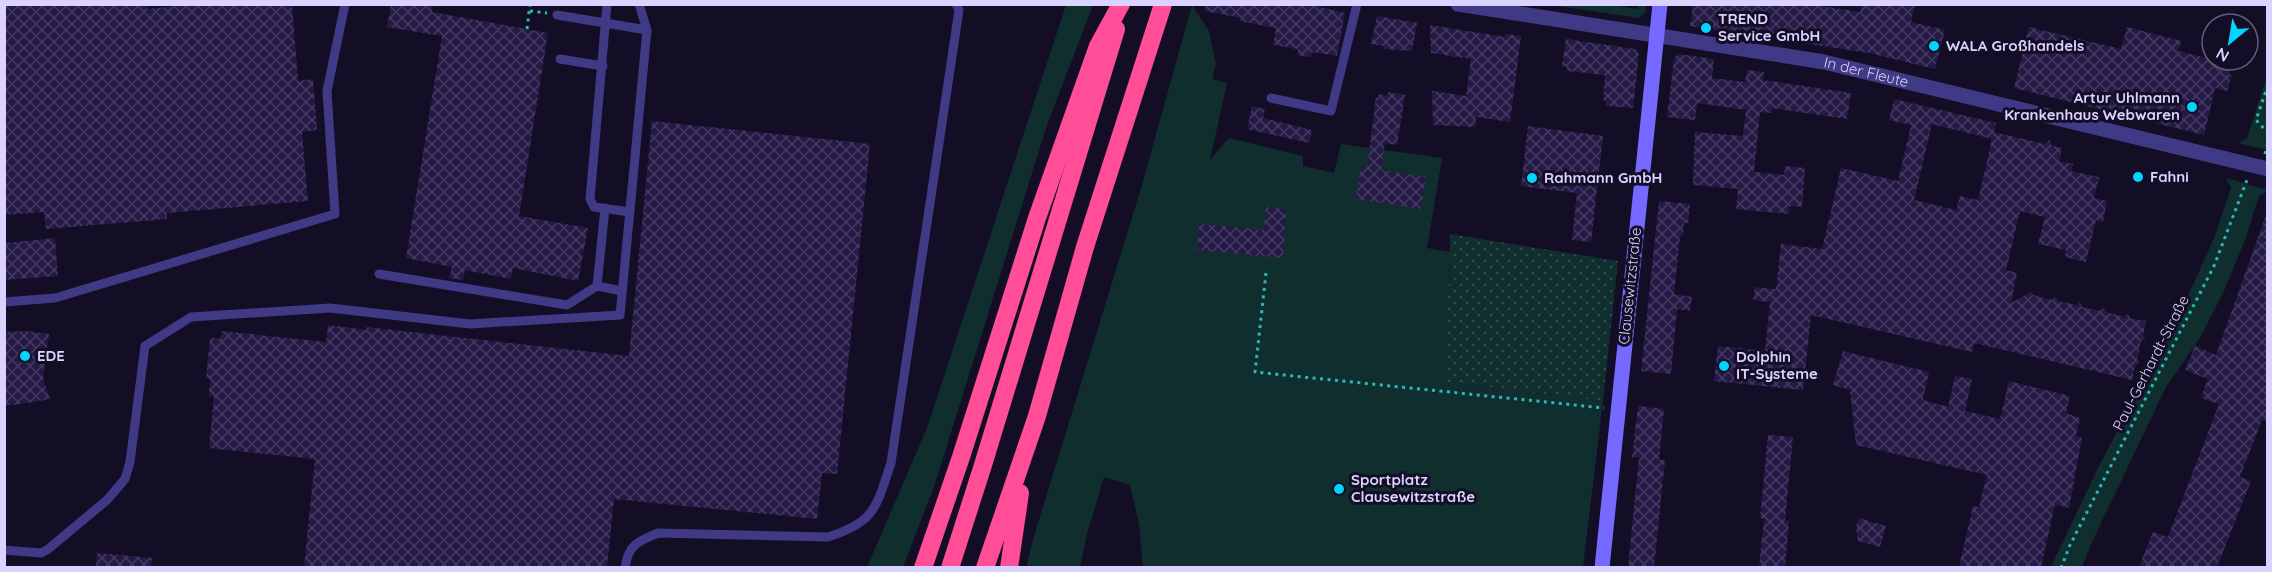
<svg xmlns="http://www.w3.org/2000/svg" width="2272" height="572" font-family="Quicksand,sans-serif">
<style>
.grass{fill:#112e2f}
.park{fill:url(#park-dots)}
.building{fill:url(#building-cross-hatch);fill-rule:evenodd}
.lines{fill:none;stroke-linecap:round;stroke-linejoin:round}
.path{stroke:#2db8b7;stroke-width:3;stroke-dasharray:3 4.5;stroke-linecap:butt}
.lane{stroke:#403985;stroke-width:9}
.street{stroke:#403985;stroke-width:15}
.secondary{stroke:#7569ff;stroke-width:15}
.highway{stroke:#ff4d98;stroke-width:18}
.poi-dot{fill:#00d6fd;stroke:#130e25;stroke-width:2}
.labels{text-anchor:middle;stroke-width:6;stroke-linejoin:round;paint-order:stroke}
.poi-label{font-size:15px;font-weight:bold;fill:#dad2ff;stroke:#130e25;text-anchor:start}
.street-label{font-size:15px;fill:#dad2ff;stroke:#130e25}
</style>
<defs>
<pattern id="park-dots" width="8" height="8" patternUnits="userSpaceOnUse" patternTransform="scale(1.5)"><rect width="8" height="8" fill="#112e2f"/><path d="M2 2h.1M6 6h.1" fill="none" stroke="#334b4e" stroke-width="1.8" stroke-linecap="round"/></pattern>
<pattern id="building-cross-hatch" width="8" height="8" patternUnits="userSpaceOnUse" patternTransform="scale(1.5)"><rect width="8" height="8" fill="#251a46"/><path d="M0 0l8 8M0 8l8-8" fill="none" stroke="#443a62"/></pattern>
</defs>
<rect width="100%" height="100%" fill="#130e25"/>
<g class="grass">
<path d="M 1066,5 L 1093,5 L 1047,125 L 934,487 L 903,567 L 867,567 L 927,428 Z"/>
<path d="M 1192,5 L 1209,31 L 1216,64 L 1212,79 L 1227,83 L 1210,160 L 1229,138 L 1303,156 L 1303,166 L 1334,173 L 1341,144 L 1442,158 L 1427,248 L 1450,252 L 1447,382 L 1603,401 L 1583,567 L 1143,567 L 1139,524 L 1130,485 L 1104,477 L 1087,534 L 1080,567 L 1026,568 L 1034,536 L 1142,185 Z"/>
<path d="M 1552,5 L 1612,5 L 1637,9 L 1638,5 L 1646,5 L 1645,12 L 1639,18 Z"/>
<path d="M 2267,76 L 2267,150 L 2238,143 L 2247,138 Z"/>
<path d="M 2226,178 L 2268,190 L 2259,196 L 2245,240 L 2224,291 L 2200,338 L 2166,387 L 2092,542 L 2082,567 L 2051,567 L 2098,468 L 2188,296 L 2214,238 L 2231,188 Z"/>
</g>
<path class="park" d="M 1450,234 L 1618,261 L 1603,401 L 1447,382 L 1446,313 L 1450,276 Z"/>
<g class="building">
<path d="M 4,4 L 147,4 L 147,9 L 197,4 L 292,4 L 298,81 L 313,79 L 317,130 L 302,132 L 308,201 L 167,213 L 167,219 L 46,229 L 44,212 L 4,215 Z"/>
<path d="M 391,4 L 433,4 L 432,12 L 548,33 L 519,216 L 588,228 L 578,281 L 513,268 L 511,279 L 465,270 L 463,280 L 449,278 L 452,267 L 406,258 L 442,36 L 387,27 Z"/>
<path d="M 1206,4 L 1308,4 L 1345,13 L 1337,56 L 1312,52 L 1311,57 L 1297,55 L 1298,49 L 1273,45 L 1276,28 L 1240,21 L 1241,18 L 1205,11 Z"/>
<path d="M 1693,4 L 1810,4 L 1860,12 L 1862,4 L 1915,4 L 1911,22 L 1945,30 L 1935,69 L 1869,53 L 1690,26 Z"/>
<path d="M 1377,16 L 1417,23 L 1412,51 L 1383,49 L 1384,46 L 1371,44 Z"/>
<path d="M 1430,25 L 1505,37 L 1505,34 L 1521,36 L 1510,122 L 1476,117 L 1475,127 L 1433,125 L 1432,91 L 1466,96 L 1471,59 L 1431,53 Z"/>
<path d="M 2029,27 L 2121,49 L 2127,27 L 2181,41 L 2178,51 L 2231,64 L 2229,74 L 2232,75 L 2227,91 L 2215,88 L 2204,135 L 2014,88 Z"/>
<path d="M 1566,39 L 1635,49 L 1639,54 L 1633,108 L 1606,106 L 1606,101 L 1603,100 L 1605,75 L 1567,71 L 1567,67 L 1562,66 Z"/>
<path d="M 1679,54 L 1714,59 L 1712,78 L 1745,82 L 1747,70 L 1764,72 L 1763,80 L 1851,93 L 1847,119 L 1772,108 L 1771,113 L 1760,112 L 1754,172 L 1784,175 L 1785,166 L 1805,168 L 1802,207 L 1790,206 L 1789,214 L 1736,209 L 1738,189 L 1693,185 L 1695,132 L 1743,136 L 1746,110 L 1697,103 L 1695,120 L 1667,117 L 1674,58 Z"/>
<path d="M 1388,92 L 1405,95 L 1397,145 L 1385,143 L 1381,170 L 1426,177 L 1421,209 L 1356,199 L 1361,167 L 1367,168 L 1376,97 L 1379,97 L 1379,94 L 1387,96 Z"/>
<path d="M 1894,99 L 1996,123 L 1994,132 L 2044,144 L 2049,140 L 2052,146 L 2062,148 L 2059,161 L 2073,164 L 2071,171 L 2099,177 L 2094,198 L 2107,201 L 2103,222 L 2096,220 L 2086,262 L 2065,257 L 2066,250 L 2038,244 L 2045,217 L 2020,211 L 2006,270 L 2017,273 L 2011,303 L 2031,292 L 2033,295 L 2052,300 L 2055,297 L 2058,301 L 2076,305 L 2080,303 L 2082,307 L 2100,311 L 2104,308 L 2106,312 L 2124,317 L 2128,314 L 2130,318 L 2146,321 L 2143,335 L 2145,339 L 2141,341 L 2137,360 L 2139,363 L 2135,366 L 2132,380 L 1974,343 L 1972,352 L 1811,315 L 1803,390 L 1714,381 L 1718,346 L 1765,351 L 1770,302 L 1753,300 L 1755,287 L 1776,289 L 1781,244 L 1822,249 L 1841,168 L 1898,181 L 1911,125 L 1889,120 ZM 1932,124 L 1992,139 L 1978,200 L 1960,196 L 1956,210 L 1914,200 Z"/>
<path d="M 1252,106 L 1265,109 L 1263,118 L 1312,130 L 1309,143 L 1247,129 Z"/>
<path d="M 652,121 L 870,144 L 837,474 L 822,473 L 817,519 L 614,499 L 607,567 L 304,567 L 315,459 L 209,448 L 214,397 L 209,396 L 210,379 L 206,378 L 210,338 L 220,339 L 222,331 L 326,342 L 328,325 L 367,330 L 366,327 L 629,356 Z"/>
<path d="M 1528,126 L 1603,136 L 1591,242 L 1572,240 L 1577,193 L 1521,186 Z"/>
<path d="M 1659,201 L 1690,204 L 1688,223 L 1684,223 L 1683,236 L 1680,236 L 1674,294 L 1692,297 L 1690,311 L 1677,309 L 1671,374 L 1641,371 Z"/>
<path d="M 1266,207 L 1286,209 L 1283,258 L 1197,250 L 1199,224 L 1264,230 Z"/>
<path d="M 2266,215 L 2268,216 L 2268,422 L 2262,420 L 2240,477 L 2251,481 L 2217,567 L 2139,567 L 2153,532 L 2168,537 L 2219,404 L 2201,398 L 2208,379 L 2185,370 L 2195,346 L 2216,355 Z"/>
<path d="M 55,238 L 58,276 L 4,280 L 4,243 Z"/>
<path d="M 25,331 L 49,334 L 43,379 L 50,399 L 15,405 L 4,405 L 4,332 Z"/>
<path d="M 1843,351 L 1929,372 L 1923,400 L 1948,407 L 1955,376 L 1972,379 L 1965,411 L 2000,419 L 2009,381 L 2070,396 L 2066,413 L 2080,418 L 2076,436 L 2082,438 L 2069,508 L 2055,505 L 2041,567 L 1959,567 L 1973,506 L 1979,507 L 1987,475 L 1856,445 L 1850,390 L 1833,385 Z"/>
<path d="M 1638,406 L 1664,409 L 1659,460 L 1665,460 L 1654,567 L 1628,567 L 1639,457 L 1632,457 Z"/>
<path d="M 1768,435 L 1793,437 L 1785,521 L 1789,521 L 1785,567 L 1759,567 L 1764,519 L 1760,518 Z"/>
<path d="M 1859,518 L 1886,526 L 1880,547 L 1858,541 L 1856,527 Z"/>
<path d="M 97,553 L 152,558 L 151,567 L 96,567 Z"/>
</g>
<g class="lines">
<g class="path">
<path d="M 530,11 L 547,13"/>
<path d="M 527,29 L 530,4"/>
<path d="M 2268,85 L 2256,120 L 2268,133"/>
<path d="M 2265,154 L 2268,142"/>
<path d="M 1266,273 L 1255,372 L 1604,408"/>
<path d="M 2061,568 L 2070,545 L 2214,266 L 2247,180"/>
</g>
<g class="lane">
<path d="M 607,4 L 590,199 L 594,207 L 630,212"/>
<path d="M 557,15 L 647,30"/>
<path d="M 560,59 L 603,66"/>
<path d="M 1271,98 L 1331,111 L 1357,4"/>
<path d="M 379,274 L 567,305 L 597,286 L 605,208"/>
<path d="M 597,286 L 622,291"/>
<path d="M 4,302 L 55,298 L 335,214 L 327,91 L 345,4"/>
<path d="M 4,550 L 41,553 L 47,550 L 107,500 L 125,479 L 130,462 L 145,346 L 191,317 L 330,308 L 470,324 L 620,315 L 647,30 L 639,4"/>
<path d="M 625,568 C 628,544 639,541 658,533 L 828,537 C 876,522 876,507 891,463 L 959,10 L 956,4"/>
</g>
<path class="street" id="s1" d="M 1458,4 L 1824,62 L 2268,169"/>
<path class="secondary" d="M 1602,568 L 1660,4"/>
<g class="highway">
<path d="M 923,568 L 961,457 L 1037,218 L 1098,46 L 1121,4"/>
<path d="M 950,568 L 983,465 L 1116,29"/>
<path d="M 985,568 L 1037,416 L 1085,247 L 1163,4"/>
<path d="M 1009,568 L 1020,493"/>
</g>
</g>
<g class="poi-dot">
<circle cx="1706" cy="28" r="6"/>
<circle cx="1934" cy="46" r="6"/>
<circle cx="2192" cy="107" r="6"/>
<circle cx="2138" cy="177" r="6"/>
<circle cx="1532" cy="178" r="6"/>
<circle cx="25" cy="356" r="6"/>
<circle cx="1724" cy="366" r="6"/>
<circle cx="1339" cy="489" r="6"/>
</g>
<g class="labels">
<g class="poi-label">
<text x="1718" y="24">TREND<tspan x="1718" dy="17">Service GmbH</tspan></text>
<text x="1946" y="51">WALA Großhandels</text>
<text x="2180" y="103" text-anchor="end">Artur Uhlmann<tspan x="2180" dy="17">Krankenhaus Webwaren</tspan></text>
<text x="2150" y="182">Fahni</text>
<text x="1544" y="183">Rahmann GmbH</text>
<text x="37" y="361">EDE</text>
<text x="1736" y="362">Dolphin<tspan x="1736" dy="17">IT-Systeme</tspan></text>
<text x="1351" y="485">Sportplatz<tspan x="1351" dy="17">Clausewitzstraße</tspan></text>
</g>
<g class="street-label">
<text dy="5" stroke="none"><textPath href="#s1" startOffset="414">In der Fleute</textPath></text>
<text transform="translate(1630 286) rotate(-84)" y="5">Clausewitzstraße</text>
<text transform="translate(2151 363) rotate(-63)" y="5">Paul-Gerhardt-Straße</text>
</g>
</g>
<rect width="2272" height="572" fill="none" stroke="#dad2ff" stroke-width="12"/>
<g transform="translate(2230 42) rotate(210)"><circle r="28" fill="#130e25" stroke="#635c7c" stroke-width="1.5"/>
<path d="M0-4.5L10 22L0 15L-10 22Z" fill="#00d6fd"/>
<text y="-9" font-size="16" font-weight="bold" text-anchor="middle" fill="#dad2ff">N</text>
</g>
</svg>
